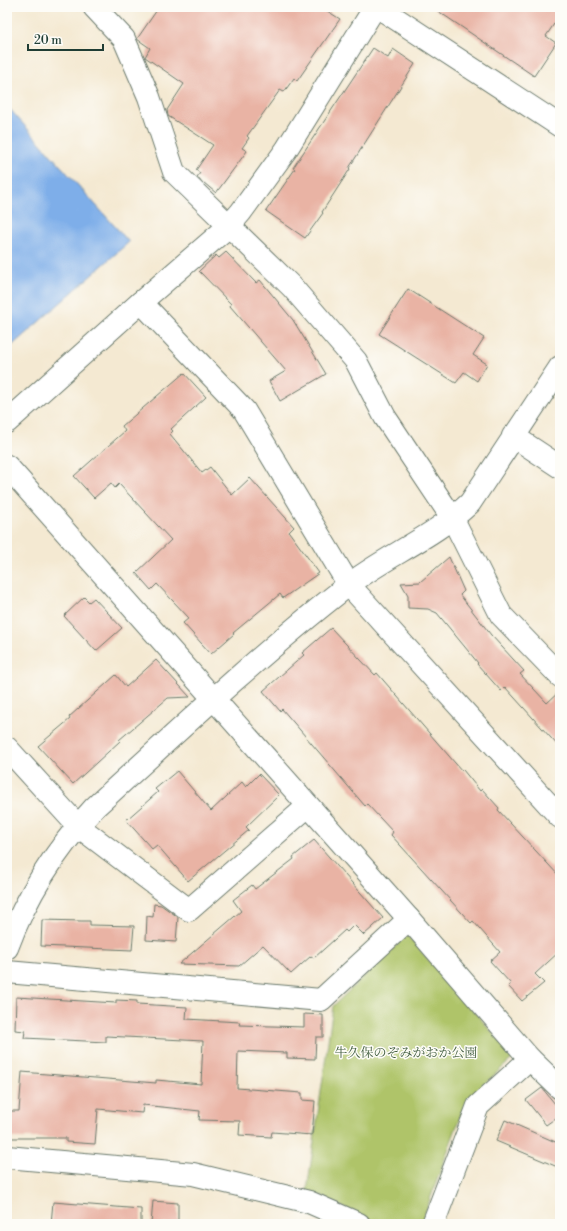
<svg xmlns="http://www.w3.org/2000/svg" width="567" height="1231" font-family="'Libre Bodoni','Noto Serif JP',serif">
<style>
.green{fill:#afc469;stroke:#67804e}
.water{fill:#7eaee9;stroke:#4e768e}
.building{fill:#e9b3a4}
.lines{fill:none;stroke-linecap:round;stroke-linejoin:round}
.minor-casing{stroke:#6a796b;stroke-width:24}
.tertiary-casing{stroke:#6a796b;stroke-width:24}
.minor{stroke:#fff;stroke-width:22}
.tertiary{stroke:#fff;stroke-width:22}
.labels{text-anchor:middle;stroke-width:3;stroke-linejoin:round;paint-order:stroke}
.park-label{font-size:13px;fill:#435f41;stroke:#fdfcf7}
</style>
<rect width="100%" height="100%" fill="#fdfcf7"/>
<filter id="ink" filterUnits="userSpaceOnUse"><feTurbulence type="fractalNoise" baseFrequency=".025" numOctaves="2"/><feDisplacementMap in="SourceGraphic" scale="8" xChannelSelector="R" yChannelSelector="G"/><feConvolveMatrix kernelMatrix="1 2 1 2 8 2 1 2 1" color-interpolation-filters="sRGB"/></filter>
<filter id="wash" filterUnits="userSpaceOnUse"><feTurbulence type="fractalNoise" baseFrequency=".012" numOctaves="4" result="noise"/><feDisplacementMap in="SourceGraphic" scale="16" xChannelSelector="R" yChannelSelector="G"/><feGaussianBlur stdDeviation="0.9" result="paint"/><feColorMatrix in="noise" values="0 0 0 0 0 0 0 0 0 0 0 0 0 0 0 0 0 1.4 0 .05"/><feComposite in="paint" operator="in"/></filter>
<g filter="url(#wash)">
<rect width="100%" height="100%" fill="#f4e9d2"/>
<path class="green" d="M 407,935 L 514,1057 L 466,1101 L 421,1224 L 375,1224 L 321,1196 L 307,1191 L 333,1006 Z"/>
<path class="water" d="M 7,106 L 129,242 L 7,350 Z"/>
<g id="blocks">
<g class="building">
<path d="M 159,7 L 321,7 L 340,19 L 297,81 L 294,78 L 284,92 L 280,90 L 247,136 L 249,138 L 242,148 L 247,151 L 216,193 L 197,177 L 200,173 L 196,170 L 213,145 L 168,116 L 167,110 L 184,84 L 145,57 L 150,48 L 137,39 Z"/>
<path d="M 432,7 L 560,7 L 560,15 L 546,36 L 556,43 L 534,76 Z"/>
<path d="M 373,48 L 388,58 L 393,49 L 415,64 L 349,168 L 350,169 L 322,212 L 323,213 L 305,238 L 266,211 L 295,169 L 293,168 Z"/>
<path d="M 226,252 L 256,283 L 260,280 L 293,320 L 326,374 L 280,401 L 269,381 L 286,371 L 230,306 L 231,304 L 199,271 L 216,255 L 219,258 Z"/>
<path d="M 408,289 L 484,338 L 473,355 L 487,364 L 477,381 L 464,372 L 456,383 L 379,334 Z"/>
<path d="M 184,373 L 206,397 L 171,429 L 173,431 L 170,434 L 202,473 L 210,467 L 232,495 L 250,478 L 294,527 L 289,532 L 319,573 L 283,598 L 280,594 L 233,633 L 234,634 L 211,654 L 183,623 L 189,618 L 157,584 L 151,590 L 136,573 L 171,540 L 119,484 L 115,488 L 111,483 L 94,498 L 74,476 L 125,431 L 122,426 Z"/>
<path d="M 449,557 L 464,591 L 460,595 L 491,635 L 524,671 L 520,674 L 547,703 L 560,691 L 560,748 L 505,687 L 501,691 L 477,664 L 478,663 L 437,613 L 428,609 L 408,608 L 408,595 L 401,583 L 420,582 Z"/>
<path d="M 84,597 L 89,602 L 94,598 L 122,628 L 96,651 L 64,616 Z"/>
<path d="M 331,628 L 375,675 L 377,673 L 462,771 L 463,770 L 480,791 L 482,789 L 499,808 L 498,810 L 560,877 L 560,951 L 535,974 L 544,983 L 522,1001 L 508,986 L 511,984 L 490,961 L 500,952 L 473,921 L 471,923 L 391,835 L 393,832 L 367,804 L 365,806 L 282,709 L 280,711 L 263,691 L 304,655 L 302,653 Z"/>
<path d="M 156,660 L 190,697 L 168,698 L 119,740 L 120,741 L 73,784 L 38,746 L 70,719 L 69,717 L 116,675 L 126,687 Z"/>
<path d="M 177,771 L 211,811 L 242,782 L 246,787 L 259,774 L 279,795 L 246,827 L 249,830 L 188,881 L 157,845 L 152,849 L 126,820 L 158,792 L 155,789 Z"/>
<path d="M 314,840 L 383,918 L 364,935 L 354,925 L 347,932 L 345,930 L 314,958 L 311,956 L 291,974 L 263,945 L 239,966 L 179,964 L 241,911 L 233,900 L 252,885 L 255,889 L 294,859 L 293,857 Z"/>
<path d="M 154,904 L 161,905 L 178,917 L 176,942 L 146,940 L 147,916 L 153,917 Z"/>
<path d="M 42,920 L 82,921 L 90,921 L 90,925 L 134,926 L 132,950 L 41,946 Z"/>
<path d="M 16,997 L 116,1003 L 116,1000 L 137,1001 L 137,1004 L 187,1007 L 186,1019 L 240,1022 L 239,1025 L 304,1027 L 304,1014 L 323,1015 L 323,1037 L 316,1037 L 315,1059 L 287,1058 L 287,1053 L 238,1051 L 237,1088 L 302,1093 L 302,1100 L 315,1101 L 312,1135 L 272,1132 L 271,1137 L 239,1135 L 240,1121 L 199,1120 L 200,1111 L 143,1105 L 142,1113 L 98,1109 L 95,1144 L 66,1142 L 66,1138 L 7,1138 L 7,1111 L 19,1111 L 22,1072 L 156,1083 L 156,1080 L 201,1084 L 203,1041 L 106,1036 L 106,1042 L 24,1038 L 25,1031 L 15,1030 Z"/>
<path d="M 542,1088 L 560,1110 L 560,1115 L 546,1125 L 526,1100 Z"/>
<path d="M 505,1120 L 560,1144 L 560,1168 L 496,1141 Z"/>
<path d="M 153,1201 L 178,1203 L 178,1224 L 151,1224 Z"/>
<path d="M 53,1202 L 141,1209 L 141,1224 L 51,1224 Z"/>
</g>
</g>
</g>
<g filter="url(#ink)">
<use href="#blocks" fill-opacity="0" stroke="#6a796b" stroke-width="1"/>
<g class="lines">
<g class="minor-casing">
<g id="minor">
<path d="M 94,7 L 124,39 L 149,97 L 174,172 L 292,287 L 356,361 L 385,417 L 453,519 L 501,615 L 560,676"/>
<path d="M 141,302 L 229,226 L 241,212 L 286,150 L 375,7"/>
<path d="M 7,422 L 141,302 L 244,410 L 349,585"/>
<path d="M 513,436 L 560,467"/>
<path d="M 7,466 L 409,919 L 530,1059 L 560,1088"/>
<path d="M 7,748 L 78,826 L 189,910 L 308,806"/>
<path d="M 7,972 L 321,1000 L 409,919"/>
<path d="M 7,1157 L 193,1174 L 309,1202 L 359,1224"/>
<path d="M 433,1224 L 478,1106 L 530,1059"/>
</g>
</g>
<g class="tertiary-casing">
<g id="tertiary">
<path d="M 378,7 L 560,126"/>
<path d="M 349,585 L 560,817"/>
<path d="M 7,948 C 26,896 57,848 95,807 C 177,732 259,655 347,586 C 386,556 434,537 470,503 L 560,367"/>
</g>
</g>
<use href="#minor" class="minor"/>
<use href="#tertiary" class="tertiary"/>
</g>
</g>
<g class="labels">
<g class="park-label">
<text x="406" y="1057">牛久保のぞみがおか公園</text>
</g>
</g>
<rect width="567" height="1231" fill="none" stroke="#fdfcf7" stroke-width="24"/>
<path d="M28 44v6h75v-6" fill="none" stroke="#1f3d34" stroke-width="2"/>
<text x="34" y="44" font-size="12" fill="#1f3d34" stroke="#fdfcf7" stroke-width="3" paint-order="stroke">20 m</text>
</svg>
